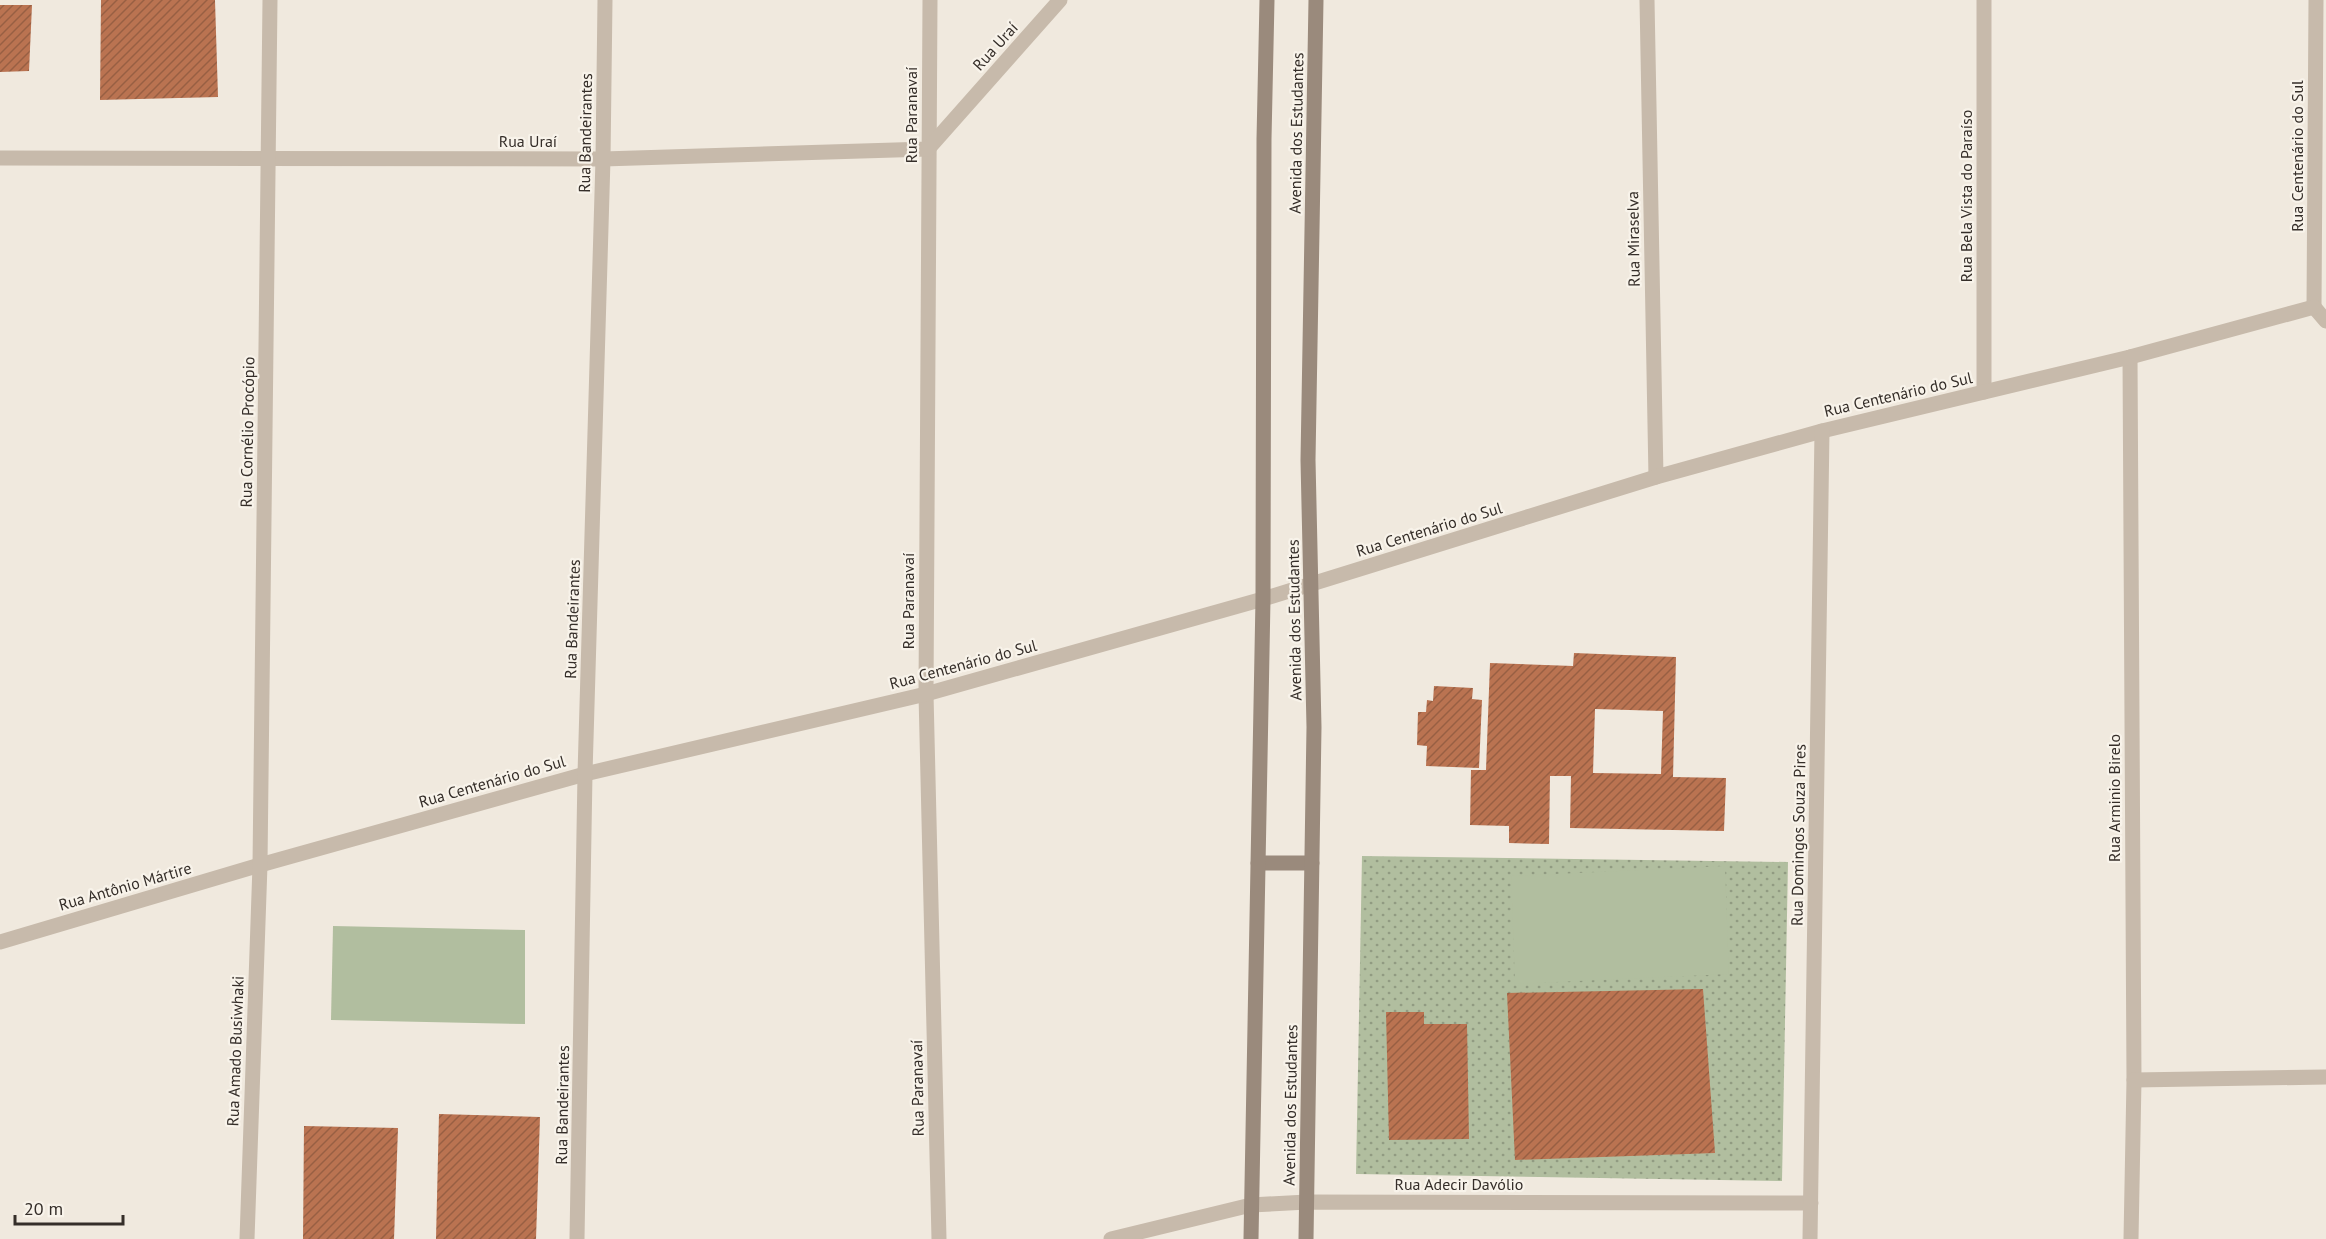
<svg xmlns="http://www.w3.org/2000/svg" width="2326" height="1239" font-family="'PT Sans',sans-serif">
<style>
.grass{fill:url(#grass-dots)}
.pitch{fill:#b1be9f}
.building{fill:url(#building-hatch);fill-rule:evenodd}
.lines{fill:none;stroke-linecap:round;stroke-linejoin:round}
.street{stroke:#c7baab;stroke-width:15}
.secondary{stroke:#9a8a7c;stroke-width:15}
.labels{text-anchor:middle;stroke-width:4.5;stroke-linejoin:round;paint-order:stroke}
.street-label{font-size:16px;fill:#352e29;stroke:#f8f3ea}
</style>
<defs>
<pattern id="grass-dots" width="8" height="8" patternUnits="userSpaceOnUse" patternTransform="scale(1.5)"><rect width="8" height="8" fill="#b1be9f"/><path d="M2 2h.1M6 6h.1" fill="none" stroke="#919b82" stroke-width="1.8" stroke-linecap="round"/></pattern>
<pattern id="building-hatch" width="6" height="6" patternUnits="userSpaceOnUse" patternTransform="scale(1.5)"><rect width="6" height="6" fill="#ba7351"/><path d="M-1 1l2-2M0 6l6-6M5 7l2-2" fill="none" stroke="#985f43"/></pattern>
</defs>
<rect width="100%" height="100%" fill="#f0e9de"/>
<path class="grass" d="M 1362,856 L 1788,862 L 1782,1181 L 1356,1174 Z"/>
<g class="pitch">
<path d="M 1725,866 L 1729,974 L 1515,984 L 1511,876 Z"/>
<path d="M 333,926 L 525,930 L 525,1024 L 331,1020 Z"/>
</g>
<g class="building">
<path d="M 101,0 L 215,0 L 218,97 L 100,100 Z"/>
<path d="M 0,5 L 32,5 L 29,71 L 0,72 Z"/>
<path d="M 1574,653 L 1676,657 L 1673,777 L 1726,778 L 1724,831 L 1570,828 L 1571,776 L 1550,776 L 1549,844 L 1509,843 L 1509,826 L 1470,825 L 1471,770 L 1486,770 L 1490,663 L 1573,666 ZM 1595,709 L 1663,711 L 1661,774 L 1593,773 Z"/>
<path d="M 1434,686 L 1473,688 L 1472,699 L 1482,700 L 1479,768 L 1426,766 L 1427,746 L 1417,745 L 1418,712 L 1426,712 L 1427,700 L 1433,701 Z"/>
<path d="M 1703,989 L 1715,1153 L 1515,1160 L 1507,993 Z"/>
<path d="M 1386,1012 L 1424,1012 L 1424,1024 L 1467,1024 L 1469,1139 L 1389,1140 Z"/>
<path d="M 439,1114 L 540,1117 L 536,1239 L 436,1239 Z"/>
<path d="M 304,1126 L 398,1128 L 394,1239 L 303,1239 Z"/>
</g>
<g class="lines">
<g class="street">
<path d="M 930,0 L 926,694 L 939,1239"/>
<path d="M 1647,0 L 1656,477"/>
<path d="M 0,158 L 603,159 L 928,149 L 1060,0"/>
<path d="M 2314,307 L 2316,0"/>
<path d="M 2314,307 L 2326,321"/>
<path d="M 2130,357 L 2134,1080 L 2131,1239"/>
<path d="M 1984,392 L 1984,0"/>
<path d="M 0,942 L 260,865 L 585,774 L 926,694 L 1263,599 L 1656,477 L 1822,431 L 2130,357 L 2314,307"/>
<path d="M 2134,1080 L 2326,1077"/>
<path d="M 247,1239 L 260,865 L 270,0"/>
<path d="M 577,1239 L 585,774 L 603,159 L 605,0"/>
<path d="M 1111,1239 L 1251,1205 L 1307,1202 L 1811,1203"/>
<path d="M 1810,1239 L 1822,431"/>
</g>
<g class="secondary">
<path d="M 1258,863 L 1312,863"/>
<path d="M 1251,1239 L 1263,599 L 1264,139 L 1267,0"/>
<path d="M 1306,1239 L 1314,727 L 1308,460 L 1316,0"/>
</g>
</g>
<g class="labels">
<g class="street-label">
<text transform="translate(995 46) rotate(-48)" y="6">Rua Uraí</text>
<text transform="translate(911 115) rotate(-90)" y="6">Rua Paranavaí</text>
<text transform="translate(585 133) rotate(-89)" y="6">Rua Bandeirantes</text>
<text transform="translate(1296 133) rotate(-89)" y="6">Avenida dos Estudantes</text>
<text x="528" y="147">Rua Uraí</text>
<text transform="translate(2297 156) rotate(-90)" y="6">Rua Centenário do Sul</text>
<text transform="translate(1966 196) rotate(-90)" y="6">Rua Bela Vista do Paraíso</text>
<text transform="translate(1633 239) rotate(-91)" y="6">Rua Miraselva</text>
<text transform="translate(1898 394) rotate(-13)" y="6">Rua Centenário do Sul</text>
<text transform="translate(247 432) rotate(-89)" y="6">Rua Cornélio Procópio</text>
<text transform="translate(1429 529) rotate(-17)" y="6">Rua Centenário do Sul</text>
<text transform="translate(908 601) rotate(-90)" y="6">Rua Paranavaí</text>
<text transform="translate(572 619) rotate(-88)" y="6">Rua Bandeirantes</text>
<text transform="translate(1294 620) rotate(-91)" y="6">Avenida dos Estudantes</text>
<text transform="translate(963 664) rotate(-15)" y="6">Rua Centenário do Sul</text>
<text transform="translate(492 781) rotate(-16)" y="6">Rua Centenário do Sul</text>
<text transform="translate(2114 798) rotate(-90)" y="6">Rua Arminio Birelo</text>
<text transform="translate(1798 835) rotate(-89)" y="6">Rua Domingos Souza Pires</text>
<text transform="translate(125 886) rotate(-16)" y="6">Rua Antônio Mártire</text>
<text transform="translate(235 1051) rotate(-88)" y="6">Rua Amado Busiwhaki</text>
<text transform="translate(917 1088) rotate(-91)" y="6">Rua Paranavaí</text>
<text transform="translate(562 1105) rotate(-89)" y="6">Rua Bandeirantes</text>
<text transform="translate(1290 1105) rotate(-89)" y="6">Avenida dos Estudantes</text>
<text x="1459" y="1190">Rua Adecir Davólio</text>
</g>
</g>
<path d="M15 1215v9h108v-9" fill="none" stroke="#352e29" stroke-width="3"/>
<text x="24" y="1215" font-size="18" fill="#352e29" stroke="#f8f3ea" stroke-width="4.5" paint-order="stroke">20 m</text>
</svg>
